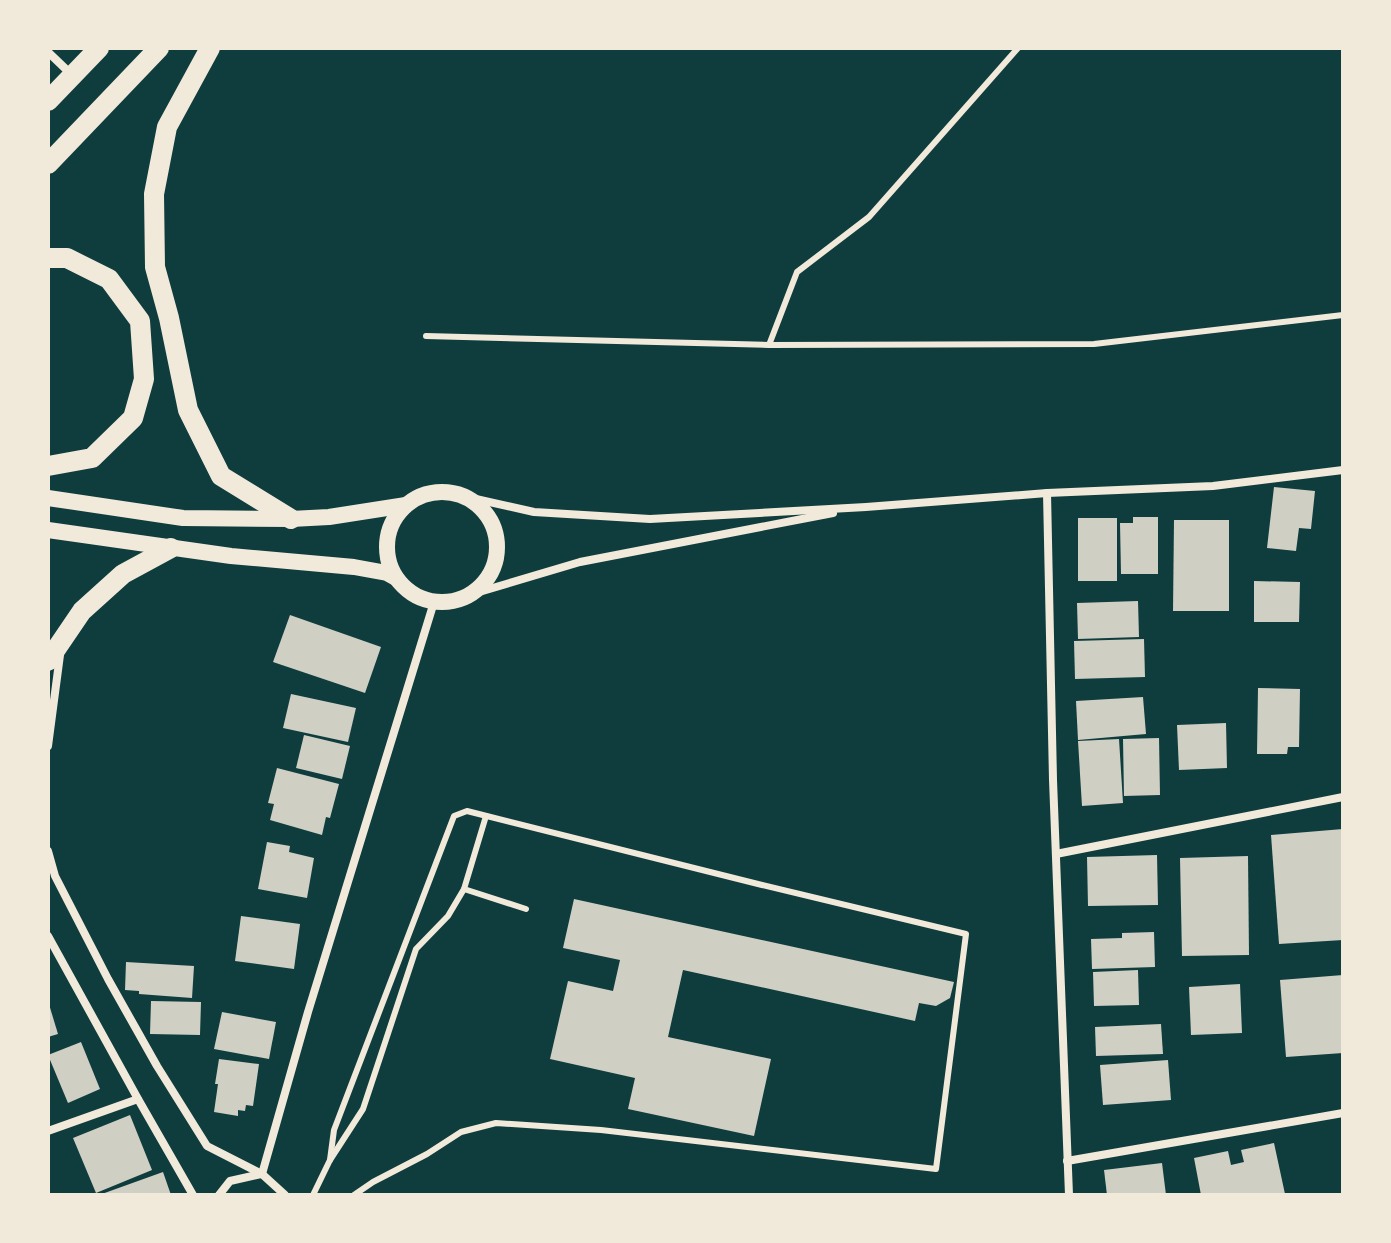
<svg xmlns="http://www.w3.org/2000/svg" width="1391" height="1243" font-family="'DejaVu Sans',sans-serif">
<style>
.building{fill:#cfcfc3}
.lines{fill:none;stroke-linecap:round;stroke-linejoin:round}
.service{stroke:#f1e9da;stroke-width:6}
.minor{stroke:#f1e9da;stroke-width:8}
.secondary{stroke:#f1e9da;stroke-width:16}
.primary{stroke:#f1e9da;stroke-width:20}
</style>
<rect width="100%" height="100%" fill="#0f3d3e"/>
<g class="building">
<path d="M 1274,487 L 1315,491 L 1311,529 L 1299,528 L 1296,551 L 1267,548 Z"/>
<path d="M 1133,517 L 1158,517 L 1158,574 L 1121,574 L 1120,523 L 1133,523 Z"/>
<rect x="1078" y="518" width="39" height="63"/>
<path d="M 1174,520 L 1229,520 L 1229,611 L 1173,611 Z"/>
<path d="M 1254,581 L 1300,582 L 1299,622 L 1254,622 Z"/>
<path d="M 1138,601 L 1139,637 L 1078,639 L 1077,603 Z"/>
<path d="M 290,615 L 381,647 L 365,693 L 273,662 Z"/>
<path d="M 1144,639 L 1145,677 L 1075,679 L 1074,641 Z"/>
<path d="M 1258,688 L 1300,689 L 1299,747 L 1288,747 L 1287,754 L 1257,754 Z"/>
<path d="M 291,694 L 356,708 L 348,742 L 283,728 Z"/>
<path d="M 1143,697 L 1146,734 L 1078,740 L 1076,701 Z"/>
<path d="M 1226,723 L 1227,768 L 1179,770 L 1177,725 Z"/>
<path d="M 304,735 L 350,746 L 342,779 L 296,768 Z"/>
<path d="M 1159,738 L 1160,795 L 1124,796 L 1123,739 Z"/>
<path d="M 1119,739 L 1123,803 L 1082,806 L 1078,741 Z"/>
<path d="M 277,768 L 339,784 L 330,818 L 326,817 L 322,835 L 270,820 L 274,804 L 268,803 Z"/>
<path d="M 1343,829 L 1343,940 L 1279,944 L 1271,835 Z"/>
<path d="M 267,842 L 290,846 L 289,852 L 314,858 L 307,898 L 258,889 Z"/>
<path d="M 1157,855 L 1158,905 L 1088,906 L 1087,857 Z"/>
<path d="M 1248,856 L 1249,955 L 1182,956 L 1180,858 Z"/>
<path d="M 574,899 L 954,982 L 950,998 L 936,1006 L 919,1003 L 915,1021 L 683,970 L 668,1037 L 771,1059 L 754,1136 L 628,1109 L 635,1078 L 550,1059 L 568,981 L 613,991 L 620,960 L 563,948 Z"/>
<path d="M 241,916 L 300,924 L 294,969 L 235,961 Z"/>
<path d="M 1154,932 L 1155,967 L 1092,969 L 1091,939 L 1122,938 L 1122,933 Z"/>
<path d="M 126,962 L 194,966 L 192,998 L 139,994 L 139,991 L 125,990 Z"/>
<path d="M 1138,970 L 1139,1005 L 1094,1006 L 1093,972 Z"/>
<path d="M 1343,975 L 1343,1053 L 1286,1057 L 1280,980 Z"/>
<path d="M 1240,984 L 1242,1033 L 1191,1035 L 1189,987 Z"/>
<path d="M 48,1001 L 58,1034 L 48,1037 Z"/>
<path d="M 151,1001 L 201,1002 L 200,1035 L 150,1034 Z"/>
<path d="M 222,1012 L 276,1022 L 269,1059 L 214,1049 Z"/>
<path d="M 1161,1024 L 1163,1054 L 1096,1056 L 1095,1027 Z"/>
<path d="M 81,1042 L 100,1089 L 68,1103 L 48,1055 Z"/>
<path d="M 219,1059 L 259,1064 L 253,1106 L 246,1105 L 245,1111 L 238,1110 L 238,1116 L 214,1112 L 218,1084 L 215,1084 Z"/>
<path d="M 1168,1060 L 1171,1100 L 1103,1105 L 1100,1065 Z"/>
<path d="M 130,1115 L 152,1170 L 96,1193 L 73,1138 Z"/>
<path d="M 1274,1143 L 1285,1194 L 1201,1195 L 1194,1158 L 1228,1151 L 1231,1165 L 1244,1162 L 1241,1150 Z"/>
<path d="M 1162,1163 L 1166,1195 L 1107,1195 L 1104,1170 Z"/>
<path d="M 163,1172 L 171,1195 L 99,1195 Z"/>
</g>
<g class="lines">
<g class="service">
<path d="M 426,336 L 769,345 L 1094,344 L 1343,315"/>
<path d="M 769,345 L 797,272 L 869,217 L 1018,48"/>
<path d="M 486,816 L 464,889 L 526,909"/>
<path d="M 330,1160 L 334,1130 L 454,816 L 467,811 L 762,885 L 966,934 L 936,1169 L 601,1130 L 496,1123 L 461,1132 L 427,1154 L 373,1182 L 354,1195"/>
<path d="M 313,1195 L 330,1160 L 363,1109 L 416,949 L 448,916 L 464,889"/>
</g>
<g class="minor">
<path d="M 48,52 L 72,75"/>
<path d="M 1047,493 L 1053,780 L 1069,1195"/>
<path d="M 458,495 L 534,512 L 650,519 L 866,507 L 1047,493 L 1213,486 L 1343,470"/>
<path d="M 469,595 L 580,562 L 833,513"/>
<path d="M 48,746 L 60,655"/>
<path d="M 48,851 L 55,876 L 108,979 L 157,1066 L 207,1146 L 262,1174 L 285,1195"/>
<path d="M 1056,854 L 1343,797"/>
<path d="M 48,936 L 138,1099 L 193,1195"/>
<path d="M 48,1131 L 138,1099"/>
<path d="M 1067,1161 L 1343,1113"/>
<path d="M 262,1174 L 308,1012 L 434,602"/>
<path d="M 219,1195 L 230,1181 L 261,1174"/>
</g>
<g class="secondary">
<circle cx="442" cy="547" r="55"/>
<path d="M 48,498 L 183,518 L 291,519 L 329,517 L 406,505"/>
<path d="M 48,530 L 231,556 L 354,567 L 387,573 L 396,578"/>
</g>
<g class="primary">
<path d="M 210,48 L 167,127 L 154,194 L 155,267 L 169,318 L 188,410 L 221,476 L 291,519"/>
<path d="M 48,101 L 99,48"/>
<path d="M 48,164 L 159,48"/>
<path d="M 48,258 L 67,258 L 109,279 L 140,321 L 144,379 L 133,418 L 92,458 L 48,466"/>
<path d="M 48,661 L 82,611 L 123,574 L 171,548"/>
</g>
</g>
<rect width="1391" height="1243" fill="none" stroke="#f1e9da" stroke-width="100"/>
</svg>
